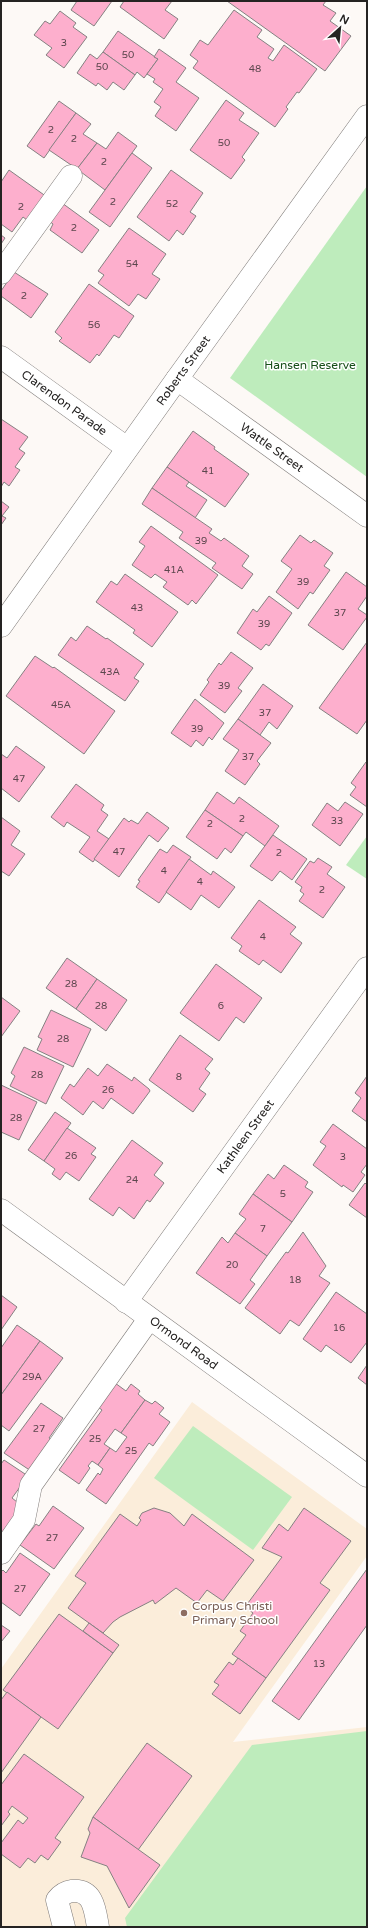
<svg xmlns="http://www.w3.org/2000/svg" width="368" height="1928" font-family="'Varela Round',sans-serif">
<style>
.education{fill:#fbedda}
.green{fill:#beecbc}
.building{fill:#fdafcd;stroke:#858182}
.lines{fill:none;stroke-linecap:round;stroke-linejoin:round}
.minor-casing{stroke:#7f7b79;stroke-width:23}
.minor{stroke:#fff;stroke-width:22}
.education-dot{fill:#8d6e63;stroke:#fff;stroke-width:1.5}
.labels{text-anchor:middle;stroke-width:3;stroke-linejoin:round;paint-order:stroke}
.number-label{font-size:10px;fill:#5b464d}
.park-label{font-size:12px;fill:#174e19;stroke:#fff}
.street-label{font-size:12px;fill:#252322;stroke:#fff}
.education-label{font-size:12px;fill:#785e54;stroke:#fff;text-anchor:start}
</style>
<rect width="100%" height="100%" fill="#fdf9f6"/>
<path class="education" d="M 192,1402 L 367,1529 L 367,1556 L 233,1742 L 367,1727 L 367,1927 L 1,1927 L 1,1669 Z"/>
<g class="green">
<path d="M 367,186 L 367,477 L 230,378 Z"/>
<path d="M 367,836 L 367,879 L 346,865 Z"/>
<path d="M 193,1426 L 292,1497 L 253,1550 L 154,1478 Z"/>
<path d="M 367,1731 L 367,1927 L 127,1927 L 125,1918 L 252,1745 Z"/>
</g>
<g class="building">
<path d="M 77,1 L 112,1 L 94,26 L 71,10 Z"/>
<path d="M 124,1 L 172,1 L 165,10 L 178,19 L 164,39 L 120,7 Z"/>
<path d="M 227,1 L 326,1 L 323,5 L 336,13 L 330,21 L 351,36 L 325,71 Z"/>
<path d="M 234,10 L 262,30 L 257,37 L 274,49 L 268,58 L 273,61 L 284,45 L 317,69 L 299,93 L 297,92 L 286,107 L 288,109 L 275,127 L 193,68 L 198,61 L 190,55 L 200,40 L 208,45 Z"/>
<path d="M 60,11 L 76,23 L 73,27 L 87,37 L 64,68 L 46,55 L 52,48 L 34,35 L 45,21 L 50,24 Z"/>
<path d="M 118,31 L 158,59 L 144,78 L 137,72 L 135,75 L 103,52 Z"/>
<path d="M 159,49 L 186,68 L 176,82 L 199,98 L 176,131 L 155,116 L 161,107 L 154,102 L 163,89 L 153,82 L 155,79 L 147,74 L 158,59 L 154,57 Z"/>
<path d="M 103,52 L 135,75 L 124,90 L 113,82 L 107,90 L 98,83 L 96,86 L 77,73 L 90,54 L 97,59 Z"/>
<path d="M 226,100 L 244,113 L 239,120 L 259,133 L 242,157 L 245,160 L 231,179 L 190,150 Z"/>
<path d="M 59,101 L 76,113 L 44,158 L 27,146 Z"/>
<path d="M 76,113 L 91,124 L 83,134 L 97,143 L 77,169 L 49,150 Z"/>
<path d="M 118,132 L 137,146 L 105,190 L 77,169 L 97,143 L 106,149 Z"/>
<path d="M 132,153 L 152,168 L 110,227 L 89,212 Z"/>
<path d="M 9,170 L 47,197 L 27,220 L 23,217 L 12,232 L 1,224 L 1,182 Z"/>
<path d="M 171,170 L 203,193 L 190,212 L 196,216 L 183,235 L 177,230 L 169,241 L 137,217 Z"/>
<path d="M 62,203 L 99,230 L 82,253 L 50,230 L 53,224 L 49,221 Z"/>
<path d="M 129,228 L 166,254 L 152,274 L 160,279 L 146,299 L 138,294 L 129,306 L 98,283 L 104,275 L 98,271 Z"/>
<path d="M 1,235 L 5,238 L 1,244 Z"/>
<path d="M 14,272 L 48,294 L 31,318 L 1,296 L 1,291 Z"/>
<path d="M 89,284 L 134,316 L 119,338 L 114,335 L 99,356 L 97,354 L 90,363 L 59,341 L 62,338 L 55,332 Z"/>
<path d="M 1,419 L 28,437 L 19,449 L 25,453 L 15,467 L 20,470 L 9,486 L 4,482 L 1,487 Z"/>
<path d="M 193,431 L 215,447 L 214,449 L 249,474 L 225,507 L 167,467 Z"/>
<path d="M 167,467 L 189,482 L 186,486 L 207,500 L 195,518 L 152,488 Z"/>
<path d="M 152,488 L 212,529 L 209,533 L 221,541 L 224,538 L 249,556 L 242,566 L 253,574 L 242,589 L 212,568 L 216,563 L 179,538 L 183,532 L 142,504 Z"/>
<path d="M 1,501 L 9,507 L 2,516 L 6,518 L 1,525 Z"/>
<path d="M 151,526 L 218,575 L 196,604 L 192,600 L 188,605 L 163,587 L 167,582 L 155,574 L 151,578 L 132,565 L 145,546 L 139,542 Z"/>
<path d="M 300,535 L 311,543 L 314,540 L 333,553 L 324,566 L 330,570 L 313,594 L 310,592 L 298,609 L 276,592 L 292,569 L 281,561 Z"/>
<path d="M 346,572 L 367,587 L 367,596 L 358,609 L 367,615 L 367,617 L 343,650 L 308,625 Z"/>
<path d="M 125,574 L 178,612 L 152,647 L 133,633 L 135,630 L 96,602 L 111,581 L 117,585 Z"/>
<path d="M 269,596 L 292,613 L 269,646 L 266,644 L 261,650 L 237,633 L 253,609 L 257,612 Z"/>
<path d="M 87,626 L 106,639 L 107,638 L 144,664 L 134,678 L 139,681 L 125,701 L 58,655 L 71,637 L 76,641 Z"/>
<path d="M 367,642 L 367,720 L 357,734 L 319,708 Z"/>
<path d="M 231,652 L 253,668 L 238,688 L 242,691 L 225,713 L 200,695 L 209,682 L 207,680 L 219,663 L 221,665 Z"/>
<path d="M 35,656 L 53,668 L 54,667 L 115,711 L 84,754 L 6,696 Z"/>
<path d="M 263,684 L 293,706 L 277,729 L 269,722 L 260,735 L 238,719 Z"/>
<path d="M 195,699 L 224,723 L 212,740 L 209,737 L 203,746 L 196,740 L 191,747 L 171,733 Z"/>
<path d="M 238,719 L 271,743 L 257,761 L 260,764 L 245,785 L 225,771 L 239,750 L 223,739 Z"/>
<path d="M 16,746 L 45,767 L 19,802 L 1,788 L 1,754 L 7,758 Z"/>
<path d="M 366,762 L 367,763 L 367,807 L 350,795 L 356,787 L 351,783 Z"/>
<path d="M 76,784 L 104,805 L 101,810 L 108,815 L 97,831 L 109,839 L 93,862 L 79,852 L 90,837 L 67,822 L 64,827 L 51,817 Z"/>
<path d="M 217,792 L 234,804 L 239,797 L 279,826 L 265,846 L 246,832 L 243,836 L 205,810 Z"/>
<path d="M 345,802 L 363,814 L 340,846 L 312,825 L 327,803 L 338,811 Z"/>
<path d="M 205,810 L 243,836 L 231,853 L 225,848 L 217,859 L 186,837 Z"/>
<path d="M 147,812 L 169,828 L 158,842 L 149,835 L 119,877 L 94,859 L 124,818 L 129,822 L 131,820 L 138,824 Z"/>
<path d="M 1,817 L 20,831 L 11,845 L 25,854 L 9,876 L 1,871 Z"/>
<path d="M 273,835 L 307,859 L 292,880 L 280,871 L 272,881 L 250,866 Z"/>
<path d="M 173,845 L 191,857 L 159,903 L 136,887 L 140,881 L 138,880 L 160,849 L 167,853 Z"/>
<path d="M 318,858 L 332,867 L 327,874 L 345,887 L 323,918 L 299,901 L 304,894 L 300,891 L 302,887 L 295,882 L 310,861 L 314,863 Z"/>
<path d="M 189,859 L 211,875 L 213,871 L 235,887 L 219,908 L 201,895 L 191,910 L 166,892 Z"/>
<path d="M 259,900 L 296,927 L 290,934 L 302,943 L 281,973 L 263,960 L 259,965 L 239,951 L 242,946 L 231,938 Z"/>
<path d="M 67,958 L 97,979 L 76,1009 L 46,988 Z"/>
<path d="M 216,964 L 262,998 L 244,1023 L 236,1017 L 219,1041 L 180,1013 Z"/>
<path d="M 97,979 L 127,1000 L 106,1031 L 76,1009 Z"/>
<path d="M 1,997 L 20,1011 L 1,1037 Z"/>
<path d="M 51,1010 L 91,1029 L 73,1067 L 37,1050 L 42,1039 L 38,1037 Z"/>
<path d="M 180,1035 L 213,1059 L 205,1069 L 210,1073 L 199,1089 L 206,1094 L 193,1112 L 149,1080 Z"/>
<path d="M 24,1047 L 64,1066 L 46,1104 L 10,1086 L 15,1076 L 11,1073 Z"/>
<path d="M 107,1064 L 132,1081 L 134,1077 L 149,1089 L 150,1091 L 133,1114 L 111,1098 L 103,1109 L 93,1101 L 83,1115 L 61,1098 L 70,1084 L 74,1087 L 88,1068 L 98,1076 Z"/>
<path d="M 367,1076 L 367,1122 L 352,1111 L 361,1098 L 355,1093 Z"/>
<path d="M 1,1085 L 37,1102 L 19,1140 L 1,1132 Z"/>
<path d="M 55,1112 L 71,1123 L 44,1161 L 28,1150 Z"/>
<path d="M 333,1124 L 367,1149 L 367,1164 L 361,1172 L 365,1175 L 353,1192 L 343,1185 L 342,1187 L 313,1165 L 326,1146 L 320,1142 Z"/>
<path d="M 67,1128 L 96,1148 L 91,1154 L 96,1157 L 79,1181 L 66,1172 L 60,1180 L 52,1174 L 55,1169 L 44,1161 Z"/>
<path d="M 132,1140 L 163,1163 L 154,1175 L 164,1183 L 150,1202 L 147,1200 L 134,1219 L 119,1207 L 113,1216 L 89,1199 Z"/>
<path d="M 284,1165 L 308,1182 L 305,1187 L 313,1192 L 292,1222 L 253,1194 L 268,1174 L 274,1179 Z"/>
<path d="M 365,1183 L 367,1185 L 367,1218 L 349,1205 Z"/>
<path d="M 253,1194 L 292,1222 L 267,1256 L 235,1233 L 246,1219 L 239,1214 Z"/>
<path d="M 303,1232 L 326,1266 L 319,1276 L 330,1283 L 299,1326 L 290,1320 L 280,1334 L 245,1308 L 286,1252 L 288,1253 Z"/>
<path d="M 235,1233 L 267,1256 L 250,1280 L 255,1284 L 240,1304 L 196,1273 L 222,1237 L 228,1243 Z"/>
<path d="M 336,1292 L 367,1314 L 367,1342 L 351,1363 L 326,1345 L 321,1352 L 303,1339 Z"/>
<path d="M 1,1295 L 17,1307 L 1,1330 Z"/>
<path d="M 17,1325 L 40,1341 L 1,1395 L 1,1348 Z"/>
<path d="M 40,1341 L 63,1358 L 9,1431 L 1,1425 L 1,1395 Z"/>
<path d="M 367,1365 L 367,1385 L 358,1378 Z"/>
<path d="M 115,1383 L 126,1391 L 131,1384 L 140,1391 L 138,1394 L 145,1400 L 121,1433 L 115,1429 L 104,1444 L 110,1448 L 98,1465 L 92,1461 L 88,1466 L 90,1468 L 79,1484 L 59,1470 L 102,1410 L 98,1407 Z"/>
<path d="M 145,1400 L 152,1404 L 155,1401 L 164,1408 L 159,1414 L 170,1422 L 153,1446 L 149,1443 L 106,1504 L 86,1490 L 98,1473 L 100,1475 L 103,1469 L 98,1465 L 110,1448 L 116,1452 L 127,1437 L 121,1433 Z"/>
<path d="M 41,1403 L 63,1418 L 49,1438 L 53,1440 L 31,1471 L 4,1453 Z"/>
<path d="M 4,1460 L 28,1476 L 12,1498 L 22,1506 L 3,1533 L 1,1532 L 1,1464 Z"/>
<path d="M 53,1506 L 84,1528 L 54,1569 L 20,1545 L 36,1524 L 39,1526 Z"/>
<path d="M 154,1508 L 170,1513 L 184,1526 L 192,1514 L 254,1560 L 223,1601 L 207,1590 L 197,1603 L 176,1588 L 155,1604 L 153,1600 L 120,1617 L 113,1622 L 103,1633 L 68,1608 L 86,1583 L 75,1576 L 120,1514 L 137,1526 L 141,1520 L 139,1518 L 142,1513 Z"/>
<path d="M 304,1508 L 351,1541 L 320,1583 L 330,1590 L 266,1678 L 232,1654 L 246,1635 L 240,1631 L 253,1613 L 245,1607 L 282,1557 L 262,1548 L 279,1524 L 288,1531 Z"/>
<path d="M 20,1553 L 50,1574 L 20,1616 L 1,1602 L 1,1572 L 3,1570 L 6,1573 Z"/>
<path d="M 367,1569 L 367,1625 L 299,1720 L 272,1701 Z"/>
<path d="M 59,1614 L 113,1653 L 58,1729 L 3,1690 Z"/>
<path d="M 89,1623 L 119,1645 L 113,1653 L 83,1631 Z"/>
<path d="M 1,1625 L 10,1631 L 1,1642 Z"/>
<path d="M 238,1658 L 266,1678 L 240,1714 L 212,1694 L 219,1685 L 214,1682 L 229,1662 L 233,1665 Z"/>
<path d="M 7,1692 L 41,1717 L 1,1773 L 1,1700 Z"/>
<path d="M 147,1743 L 192,1776 L 138,1850 L 93,1817 Z"/>
<path d="M 24,1754 L 84,1797 L 55,1838 L 61,1842 L 48,1860 L 41,1855 L 35,1863 L 28,1858 L 20,1868 L 1,1854 L 1,1843 L 18,1820 L 23,1824 L 28,1818 L 12,1806 L 8,1812 L 10,1814 L 1,1826 L 1,1785 Z"/>
<path d="M 93,1817 L 160,1865 L 129,1908 L 107,1866 L 81,1857 L 90,1833 L 88,1829 Z"/>
</g>
<g class="lines">
<g class="minor-casing">
<g id="minor">
<path d="M 1,273 L 71,176"/>
<path id="s1" d="M 1,357 L 127,448"/>
<path id="s2" d="M 177,379 L 367,516"/>
<path id="s3" d="M 1,626 L 177,379 L 367,116"/>
<path id="s4" d="M 1,1210 L 367,1476"/>
<path id="s5" d="M 126,1302 L 367,968"/>
<path d="M 1,1553 L 24,1520 L 31,1485 L 149,1319"/>
<path d="M 64,1927 L 57,1900 C 61,1895 65,1892 72,1891 C 94,1889 95,1911 98,1927"/>
</g>
</g>
<use href="#minor" class="minor"/>
</g>
<circle class="education-dot" cx="184" cy="1613" r="4"/>
<g class="labels">
<g class="number-label">
<text x="64" y="46">3</text>
<text x="128" y="58">50</text>
<text x="102" y="70">50</text>
<text x="255" y="72">48</text>
<text x="51" y="133">2</text>
<text x="74" y="142">2</text>
<text x="224" y="146">50</text>
<text x="104" y="165">2</text>
<text x="113" y="205">2</text>
<text x="172" y="207">52</text>
<text x="21" y="210">2</text>
<text x="74" y="231">2</text>
<text x="132" y="267">54</text>
<text x="24" y="299">2</text>
<text x="94" y="328">56</text>
<text x="208" y="474">41</text>
<text x="201" y="544">39</text>
<text x="174" y="573">41A</text>
<text x="303" y="585">39</text>
<text x="137" y="611">43</text>
<text x="340" y="616">37</text>
<text x="264" y="627">39</text>
<text x="110" y="675">43A</text>
<text x="224" y="689">39</text>
<text x="61" y="708">45A</text>
<text x="265" y="716">37</text>
<text x="197" y="732">39</text>
<text x="248" y="760">37</text>
<text x="19" y="782">47</text>
<text x="242" y="822">2</text>
<text x="337" y="824">33</text>
<text x="210" y="827">2</text>
<text x="119" y="855">47</text>
<text x="279" y="856">2</text>
<text x="164" y="874">4</text>
<text x="200" y="885">4</text>
<text x="322" y="893">2</text>
<text x="263" y="940">4</text>
<text x="71" y="987">28</text>
<text x="101" y="1009">28</text>
<text x="221" y="1009">6</text>
<text x="63" y="1042">28</text>
<text x="37" y="1078">28</text>
<text x="179" y="1080">8</text>
<text x="108" y="1093">26</text>
<text x="16" y="1121">28</text>
<text x="71" y="1159">26</text>
<text x="343" y="1160">3</text>
<text x="132" y="1183">24</text>
<text x="283" y="1197">5</text>
<text x="263" y="1232">7</text>
<text x="232" y="1268">20</text>
<text x="295" y="1283">18</text>
<text x="339" y="1331">16</text>
<text x="32" y="1380">29A</text>
<text x="39" y="1432">27</text>
<text x="95" y="1442">25</text>
<text x="131" y="1454">25</text>
<text x="52" y="1541">27</text>
<text x="20" y="1592">27</text>
<text x="319" y="1667">13</text>
</g>
<g class="park-label">
<text x="310" y="369">Hansen Reserve</text>
</g>
<g class="street-label">
<text dy="4" stroke="none"><textPath href="#s3" startOffset="314">Roberts Street</textPath></text>
<text dy="4" stroke="none"><textPath href="#s1" startOffset="78">Clarendon Parade</textPath></text>
<text dy="4" stroke="none"><textPath href="#s2" startOffset="117">Wattle Street</textPath></text>
<text dy="4" stroke="none"><textPath href="#s5" startOffset="204">Kathleen Street</textPath></text>
<text dy="4" stroke="none"><textPath href="#s4" startOffset="226">Ormond Road</textPath></text>
</g>
<g class="education-label">
<text x="192" y="1610">Corpus Christi<tspan x="192" dy="14">Primary School</tspan></text>
</g>
</g>
<rect width="368" height="1928" fill="none" stroke="#252322" stroke-width="4"/>
<g transform="translate(340 28) rotate(27)" stroke="#ffffff" stroke-width="3" paint-order="stroke">
<path d="M0-3L7 15L0 10L-7 15Z" fill="#252322"/>
<text y="-6" font-size="11" font-weight="bold" text-anchor="middle" fill="#252322">N</text>
</g>
</svg>
